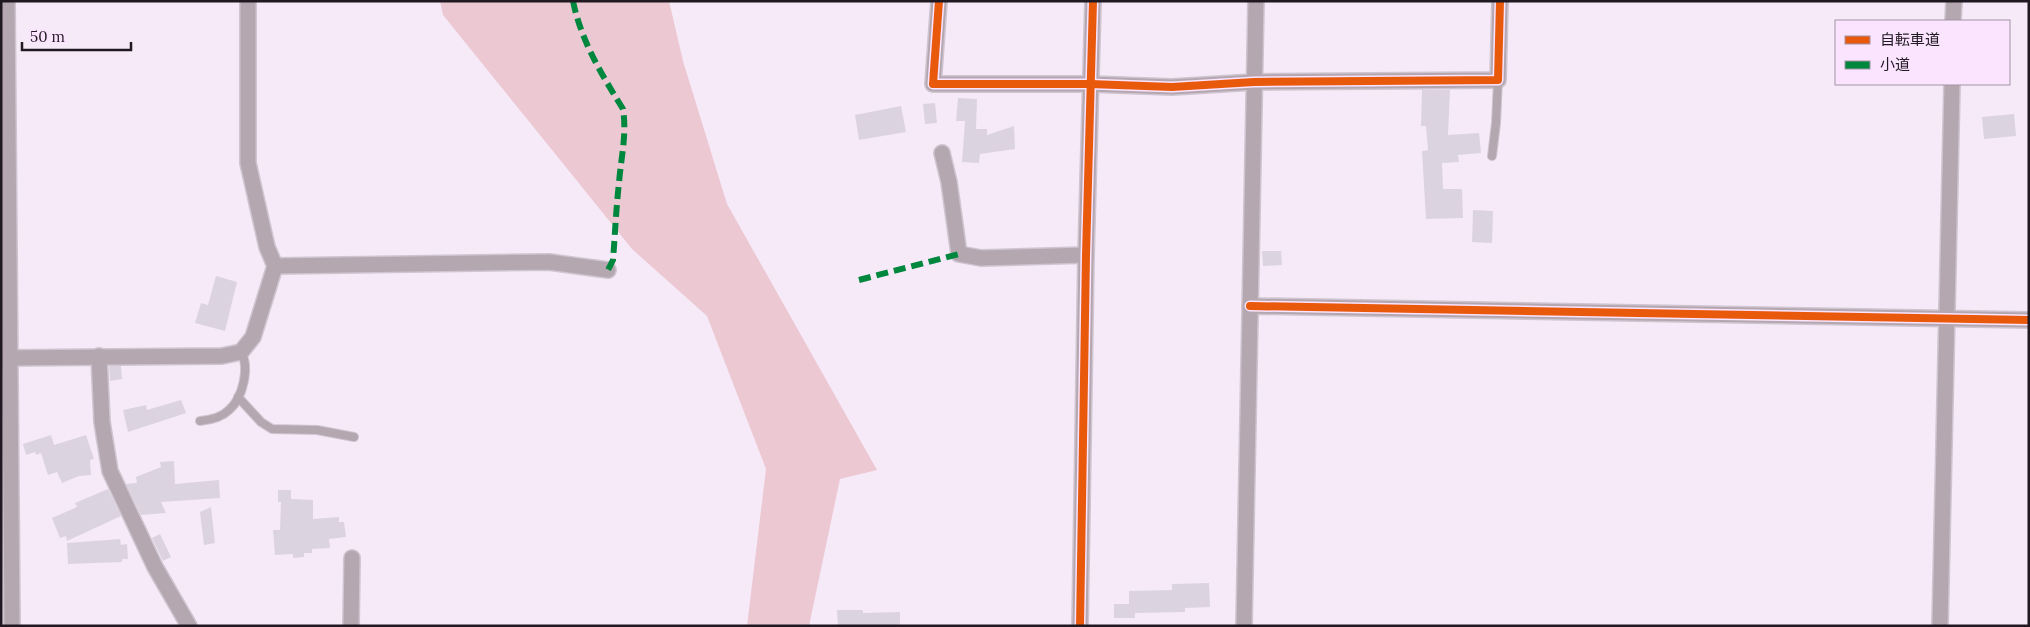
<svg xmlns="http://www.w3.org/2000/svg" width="2030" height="627" font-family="Lora,'Noto Sans JP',serif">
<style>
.forest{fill:#ecc8d2}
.building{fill:#dbd4e0}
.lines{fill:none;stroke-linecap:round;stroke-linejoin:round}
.lane-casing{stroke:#cfc5d1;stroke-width:10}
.street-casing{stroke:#cfc5d1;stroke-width:18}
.lane{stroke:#b5a7b0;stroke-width:8}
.street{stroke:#b5a7b0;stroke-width:15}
.quiet{stroke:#00873e;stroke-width:6;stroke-dasharray:12 6;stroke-linecap:butt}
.cycleway-casing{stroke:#fae4fe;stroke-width:11}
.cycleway{stroke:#e8590c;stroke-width:8}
</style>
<rect width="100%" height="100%" fill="#f6eaf8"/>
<path class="forest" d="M 440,1 L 669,1 L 683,61 L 727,204 L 877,470 L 840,479 L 809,626 L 747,626 L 766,469 L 707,316 L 632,249 L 443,15 Z"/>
<g class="building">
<path d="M 1422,90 L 1450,90 L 1448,135 L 1479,133 L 1481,153 L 1458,155 L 1459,162 L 1442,163 L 1443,189 L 1462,189 L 1463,218 L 1426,219 L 1422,151 L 1428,150 L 1426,126 L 1421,126 Z"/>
<path d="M 958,98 L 977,99 L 976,129 L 987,129 L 987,135 L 1014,126 L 1015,149 L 980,154 L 979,163 L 962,162 L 965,121 L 956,121 Z"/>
<path d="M 935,103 L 937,123 L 925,124 L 923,104 Z"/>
<path d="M 901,106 L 906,132 L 859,140 L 855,115 Z"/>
<path d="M 2014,114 L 2016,136 L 1984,139 L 1982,117 Z"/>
<path d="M 1473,210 L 1493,211 L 1492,243 L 1472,242 Z"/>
<path d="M 1262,251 L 1281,251 L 1282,265 L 1263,266 Z"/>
<path d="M 216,276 L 237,282 L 225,331 L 195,323 L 201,303 L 208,305 Z"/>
<path d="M 109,366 L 121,366 L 122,379 L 110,381 Z"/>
<path d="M 181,400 L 186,413 L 128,432 L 123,410 L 146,405 L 147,410 Z"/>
<path d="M 51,435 L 54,445 L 86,435 L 94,459 L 90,460 L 91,475 L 79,476 L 62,483 L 57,472 L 48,475 L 41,453 L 36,455 L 35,452 L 26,455 L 23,444 Z"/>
<path d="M 174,461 L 175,484 L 219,480 L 220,498 L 161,502 L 166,513 L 141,515 L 126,484 L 137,483 L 136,477 L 161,467 L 160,462 Z"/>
<path d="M 108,489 L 121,516 L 67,541 L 66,536 L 60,538 L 52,518 L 77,507 L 75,503 Z"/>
<path d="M 278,490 L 291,490 L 291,499 L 313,500 L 313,519 L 339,517 L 339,522 L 344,522 L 346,537 L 329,539 L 330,548 L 312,549 L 312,553 L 304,553 L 304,557 L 293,558 L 293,554 L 275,555 L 273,530 L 280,530 L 281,502 L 278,502 Z"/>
<path d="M 211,507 L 215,543 L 204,545 L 200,512 Z"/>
<path d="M 160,534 L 171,557 L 163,561 L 152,538 Z"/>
<path d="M 120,539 L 121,545 L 127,544 L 128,559 L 122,559 L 122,562 L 68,564 L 67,543 Z"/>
<path d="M 1209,583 L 1210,607 L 1185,608 L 1185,612 L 1135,613 L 1135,618 L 1114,618 L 1114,604 L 1129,604 L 1129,591 L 1172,590 L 1172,584 Z"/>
<path d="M 837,610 L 863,610 L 863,613 L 900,612 L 900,626 L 838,626 Z"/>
</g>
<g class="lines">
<g class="lane-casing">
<g id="lane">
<path d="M 1492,156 L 1496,123 L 1498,80"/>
<path d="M 238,397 L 261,422 L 272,429 L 317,430 L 354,437"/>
<path d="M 200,421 C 211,420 222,417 229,410 C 243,398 250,367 241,352"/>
</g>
</g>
<g class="street-casing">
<g id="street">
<path d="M 7,1 L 12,626"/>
<path d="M 939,1 L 933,84 L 1090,84 L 1172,87 L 1254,82 L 1498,80 L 1500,1"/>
<path d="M 1953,21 L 1954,1"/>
<path d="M 942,153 L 949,182 L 959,254 L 981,258 L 1086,255"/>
<path d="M 275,266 L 549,262 L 608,270"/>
<path d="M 1250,306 L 2029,320"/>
<path d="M 99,356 L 102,422 L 110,471 L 155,567 L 189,626"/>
<path d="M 3,358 L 222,356 L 241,352 L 253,337 L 275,266 L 267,247 L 248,163 L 248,1"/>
<path d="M 351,626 L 352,558"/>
<path d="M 1080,626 L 1086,255 L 1093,1"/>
<path d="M 1244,626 L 1256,1"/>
<path d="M 1940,626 L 1952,84"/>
</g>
</g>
<use href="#lane" class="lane"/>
<use href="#street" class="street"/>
<g class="quiet">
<path d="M 573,1 C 581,41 602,75 623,109 C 627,135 621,157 619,183 C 616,209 615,235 613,260 L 608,270"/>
<path d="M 859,280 L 959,254"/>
</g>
<g class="cycleway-casing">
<g id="cycleway">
<path d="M 939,1 L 933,84 L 1090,84 L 1172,87 L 1254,82 L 1498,80 L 1500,1"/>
<path d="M 1250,306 L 2029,320"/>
<path d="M 1080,626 L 1086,255 L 1093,1"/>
</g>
</g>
<use href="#cycleway" class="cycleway"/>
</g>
<rect width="2030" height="627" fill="none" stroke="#211922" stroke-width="5"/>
<rect x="1835" y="20" width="175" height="65" fill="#fae4fe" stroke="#a393a6"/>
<rect x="1845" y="36" width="25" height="8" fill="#e8590c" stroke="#a393a6"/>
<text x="1880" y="45" font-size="15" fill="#211922">自転車道</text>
<rect x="1845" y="61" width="25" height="8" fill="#00873e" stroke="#a393a6"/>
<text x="1880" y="70" font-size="15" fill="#211922">小道</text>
<path d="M22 42v8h109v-8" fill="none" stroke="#211922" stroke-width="2.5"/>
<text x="30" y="42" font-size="15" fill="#211922" stroke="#fae4fe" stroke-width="4" paint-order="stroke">50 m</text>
</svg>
